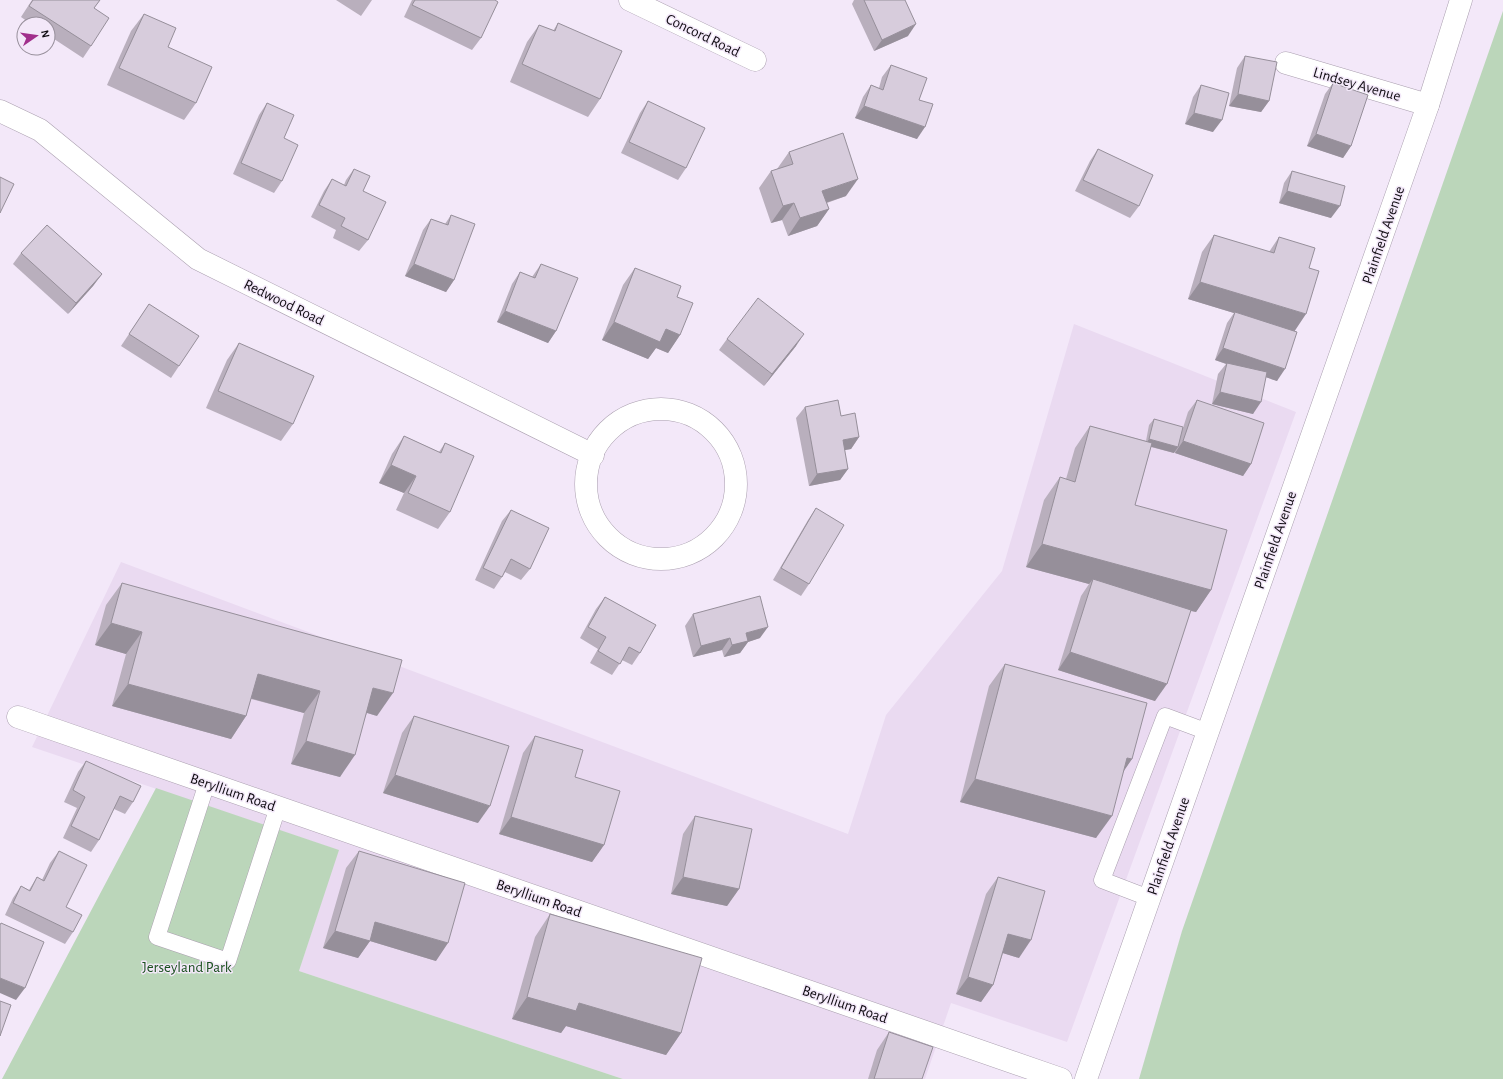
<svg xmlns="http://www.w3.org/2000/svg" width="1503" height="1079" font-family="'Alegreya Sans',sans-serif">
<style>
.built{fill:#eadaf1}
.green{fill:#bbd6ba}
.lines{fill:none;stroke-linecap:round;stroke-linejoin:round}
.service-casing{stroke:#aa9faf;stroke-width:17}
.minor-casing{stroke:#aa9faf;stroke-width:23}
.tertiary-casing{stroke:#aa9faf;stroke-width:23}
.service{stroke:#fff;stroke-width:16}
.minor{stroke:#fff;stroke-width:22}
.tertiary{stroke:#fff;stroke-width:22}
.wall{fill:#b9afbd}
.shaded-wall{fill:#968f9a}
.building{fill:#d7ccdc;stroke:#968f9a}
.labels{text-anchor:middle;stroke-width:3;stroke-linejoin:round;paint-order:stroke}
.street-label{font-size:15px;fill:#0f0b11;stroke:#f3e8f9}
.park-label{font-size:15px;fill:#1a501e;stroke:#f3e8f9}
</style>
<rect width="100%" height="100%" fill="#f3e8f9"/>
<path class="built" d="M 1074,324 L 1296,412 L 1067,1042 L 951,1003 L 925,1079 L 623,1079 L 299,971 L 338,850 L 32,747 L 121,562 L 848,834 L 886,715 L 1002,571 Z"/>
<g class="green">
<path d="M 1503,11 L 1503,1079 L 1139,1079 L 1182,931 Z"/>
<path d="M 156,788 L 339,850 L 299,971 L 623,1079 L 2,1079 Z"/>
</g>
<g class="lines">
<g class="service-casing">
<g id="service">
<path d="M 207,783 L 157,937 L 228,961 L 278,807"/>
<path d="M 1149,898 L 1102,880 L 1165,716 L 1208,732"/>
</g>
</g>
<g class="minor-casing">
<g id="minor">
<path d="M 630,0 L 755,60"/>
<path d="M 1286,63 L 1428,105"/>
<path d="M 0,111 L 40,130 L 198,259 L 593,455"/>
<circle cx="661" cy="484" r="75"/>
<path d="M 18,717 L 1061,1079"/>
</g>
</g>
<g class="tertiary-casing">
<path id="tertiary" d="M 1086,1079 L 1428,105 L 1461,0"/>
</g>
<use href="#service" class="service"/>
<use href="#minor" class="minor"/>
<use href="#tertiary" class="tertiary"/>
</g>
<g class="wall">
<path d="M 32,0 L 100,0 L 94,8 L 91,46 L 83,58 L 48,35 L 48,24 L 31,24 L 21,17 Z"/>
<path d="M 336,0 L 372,0 L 361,16 Z"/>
<path d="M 412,0 L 495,0 L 481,38 L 472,50 L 404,17 Z"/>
<path d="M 854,0 L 905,0 L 908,36 L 874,51 L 852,4 Z"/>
<path d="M 144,14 L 168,47 L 196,103 L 184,120 L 107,85 L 131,31 Z"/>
<path d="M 558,23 L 600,99 L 588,117 L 510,82 L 527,42 L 539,25 L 553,31 Z"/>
<path d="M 1245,56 L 1269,101 L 1261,112 L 1229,106 L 1237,68 Z"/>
<path d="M 891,65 L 919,100 L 917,139 L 855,118 L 863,97 L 871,85 L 879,88 L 882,77 Z"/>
<path d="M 1333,83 L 1351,146 L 1343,158 L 1307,146 L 1325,94 Z"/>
<path d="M 1201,85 L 1213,132 L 1185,124 L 1193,97 Z"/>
<path d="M 648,101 L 686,168 L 678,180 L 621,153 L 640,113 Z"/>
<path d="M 267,103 L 284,138 L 282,181 L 274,193 L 233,174 L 259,115 Z"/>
<path d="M 1098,149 L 1139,206 L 1130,218 L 1075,191 L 1090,161 Z"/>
<path d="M 789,152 L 846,196 L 827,203 L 829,209 L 817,226 L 788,236 L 782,220 L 771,223 L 759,188 L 771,171 L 777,169 Z"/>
<path d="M 354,169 L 363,191 L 368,240 L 359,251 L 333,238 L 336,230 L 311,217 L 324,191 L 332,179 L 344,185 L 346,180 Z"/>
<path d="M 1292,171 L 1331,218 L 1279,203 L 1284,183 Z"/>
<path d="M 451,215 L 454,280 L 446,292 L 405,276 L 423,230 L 431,219 L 445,224 Z"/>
<path d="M 1214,235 L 1269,252 L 1279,237 L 1309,268 L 1294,331 L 1277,381 L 1266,377 L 1253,414 L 1212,404 L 1218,374 L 1226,364 L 1215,360 L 1227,323 L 1234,313 L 1188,299 L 1202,252 Z"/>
<path d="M 21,253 L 102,274 L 93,286 L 68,314 L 13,264 Z"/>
<path d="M 541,264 L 556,331 L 548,343 L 497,322 L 512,284 L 520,272 L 532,277 Z"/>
<path d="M 635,268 L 677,297 L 680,335 L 668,353 L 656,348 L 648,359 L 602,340 L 623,285 Z"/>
<path d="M 149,304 L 179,366 L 171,378 L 121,346 Z"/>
<path d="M 727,339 L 796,346 L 764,386 L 719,350 Z"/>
<path d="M 239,343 L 293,424 L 281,441 L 206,408 L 227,360 Z"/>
<path d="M 1197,400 L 1251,464 L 1243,476 L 1175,453 L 1175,451 L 1174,453 L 1151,447 L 1135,505 L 1211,590 L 1196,612 L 1190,611 L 1155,701 L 1058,670 L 1081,596 L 1089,584 L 1026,567 L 1044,500 L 1060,477 L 1066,479 L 1075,448 L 1090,426 L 1146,441 L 1149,425 L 1154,419 L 1183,428 L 1188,412 Z"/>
<path d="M 805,407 L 841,416 L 859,437 L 851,449 L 844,450 L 848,469 L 840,480 L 809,486 L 796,418 Z"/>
<path d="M 404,436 L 439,452 L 445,443 L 450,512 L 438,529 L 396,510 L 404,493 L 379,483 L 392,454 Z"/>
<path d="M 816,508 L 809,584 L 801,596 L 773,580 L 808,520 Z"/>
<path d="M 511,510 L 530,569 L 521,580 L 505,572 L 502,577 L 494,589 L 475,580 L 502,521 Z"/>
<path d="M 122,583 L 377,716 L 367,713 L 340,777 L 291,764 L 304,713 L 251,699 L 246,716 L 231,739 L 112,706 L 126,654 L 95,645 L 106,605 Z"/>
<path d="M 605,597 L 640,653 L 632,665 L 622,660 L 612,675 L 590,663 L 598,649 L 580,638 L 596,609 Z"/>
<path d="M 693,614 L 760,638 L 748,642 L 740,653 L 724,657 L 722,650 L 693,657 L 685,626 Z"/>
<path d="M 1005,664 L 1132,759 L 1124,770 L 1096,838 L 960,802 L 989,686 Z"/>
<path d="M 414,716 L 478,823 L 383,793 L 402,733 Z"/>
<path d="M 535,736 L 575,777 L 604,845 L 592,862 L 499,834 L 523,753 Z"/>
<path d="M 86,761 L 133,802 L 125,814 L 114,809 L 99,840 L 91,852 L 63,838 L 77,808 L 64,802 L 78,772 Z"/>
<path d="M 695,816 L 739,889 L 727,906 L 671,894 L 683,834 Z"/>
<path d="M 59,851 L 66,907 L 73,932 L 65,944 L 5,915 L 13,898 L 21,886 L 29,890 L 37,877 L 42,880 L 50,863 Z"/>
<path d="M 359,851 L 436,961 L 370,941 L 358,958 L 323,948 L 346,868 Z"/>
<path d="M 998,877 L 1019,958 L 1003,953 L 993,985 L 981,1002 L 956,994 L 986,894 Z"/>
<path d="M 550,914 L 681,1033 L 666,1055 L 566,1026 L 561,1033 L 512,1019 L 535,937 Z"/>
<path d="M 889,1032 L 922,1079 L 868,1079 L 877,1050 Z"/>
</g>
<g class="shaded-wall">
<path d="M 916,24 L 908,36 L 874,51 L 882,40 Z"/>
<path d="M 1238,94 L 1269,101 L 1261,112 L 1229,106 Z"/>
<path d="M 864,106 L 925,127 L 917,139 L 855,118 Z"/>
<path d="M 1194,113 L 1222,120 L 1213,132 L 1185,124 Z"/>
<path d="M 1316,134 L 1351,146 L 1343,158 L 1307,146 Z"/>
<path d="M 858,179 L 846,196 L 810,208 L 822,191 Z"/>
<path d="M 1287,191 L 1340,206 L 1331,218 L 1279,203 Z"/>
<path d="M 794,203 L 782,220 L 771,223 L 783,206 Z"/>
<path d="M 829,209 L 817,226 L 788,236 L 800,218 Z"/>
<path d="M 414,264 L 454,280 L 446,292 L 405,276 Z"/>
<path d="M 102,274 L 93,286 L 68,314 L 76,303 Z"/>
<path d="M 1200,282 L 1306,314 L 1294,332 L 1235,312 L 1234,313 L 1188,299 Z"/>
<path d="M 505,311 L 556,331 L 548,343 L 497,322 Z"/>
<path d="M 614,322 L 666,329 L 680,335 L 668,353 L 656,348 L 648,359 L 602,340 Z"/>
<path d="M 804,334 L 796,346 L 764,386 L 772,374 Z"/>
<path d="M 1223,348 L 1285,369 L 1277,381 L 1215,360 Z"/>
<path d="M 1220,392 L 1261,402 L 1253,414 L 1212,404 Z"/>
<path d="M 859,437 L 851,449 L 834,452 L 843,440 Z"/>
<path d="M 1149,439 L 1178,447 L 1174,453 L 1145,445 Z"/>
<path d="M 1183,441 L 1251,464 L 1243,476 L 1175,453 Z"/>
<path d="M 391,465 L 416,476 L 404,493 L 379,483 Z"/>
<path d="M 848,469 L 840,480 L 809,486 L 817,474 Z"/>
<path d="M 1042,544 L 1211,590 L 1196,612 L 1091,584 L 1093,579 L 1089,584 L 1026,567 Z"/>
<path d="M 111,623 L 142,632 L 126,654 L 95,645 Z"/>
<path d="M 768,627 L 760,638 L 748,642 L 740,653 L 724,657 L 732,645 L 746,633 Z"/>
<path d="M 730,638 L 722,650 L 693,657 L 701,646 Z"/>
<path d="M 1070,652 L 1167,684 L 1155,701 L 1058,670 Z"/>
<path d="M 258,674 L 320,691 L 304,713 L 242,696 Z"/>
<path d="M 128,684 L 246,716 L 231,739 L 112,706 Z"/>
<path d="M 373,688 L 393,693 L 377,716 L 358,710 Z"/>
<path d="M 306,741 L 355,755 L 340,777 L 291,764 Z"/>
<path d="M 1127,758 L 1132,759 L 1117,781 Z"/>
<path d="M 395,775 L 490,806 L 478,823 L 383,793 Z"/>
<path d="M 975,779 L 1112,816 L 1096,838 L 960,802 Z"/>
<path d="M 511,817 L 604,845 L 592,862 L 499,834 Z"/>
<path d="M 683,877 L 739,889 L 727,906 L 671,894 Z"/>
<path d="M 375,922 L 448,943 L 436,961 L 370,941 L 358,958 L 323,948 L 335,931 Z"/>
<path d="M 1008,934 L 1031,940 L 1019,958 L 996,951 Z"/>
<path d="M 968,977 L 993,985 L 981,1002 L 956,994 Z"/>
<path d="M 0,978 L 25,988 L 16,1000 L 0,993 Z"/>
<path d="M 527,997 L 579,1003 L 681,1033 L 666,1055 L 566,1026 L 561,1033 L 512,1019 Z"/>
</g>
<g class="building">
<path d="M 33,0 L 100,0 L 94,8 L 109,18 L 91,46 L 29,6 Z"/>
<path d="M 415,0 L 495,0 L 498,2 L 481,38 L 412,5 Z"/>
<path d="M 864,0 L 905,0 L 916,24 L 882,40 Z"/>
<path d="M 144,14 L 176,28 L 168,47 L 212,67 L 196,103 L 119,68 Z"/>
<path d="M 558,23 L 622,51 L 600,99 L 522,64 L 539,25 L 555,31 Z"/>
<path d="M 1245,56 L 1277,62 L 1269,101 L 1238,94 Z"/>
<path d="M 891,65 L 927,78 L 919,100 L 933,104 L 925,127 L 864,106 L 871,85 L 883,90 Z"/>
<path d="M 1333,83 L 1368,95 L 1351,146 L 1316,134 Z"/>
<path d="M 1201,85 L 1229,93 L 1222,120 L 1194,113 Z"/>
<path d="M 648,101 L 705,128 L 686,168 L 629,142 Z"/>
<path d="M 267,103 L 294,115 L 284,138 L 298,145 L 282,181 L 241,163 Z"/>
<path d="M 843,133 L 858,179 L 822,191 L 829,209 L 800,218 L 794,203 L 783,206 L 771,171 L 793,164 L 789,152 Z"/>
<path d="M 1098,149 L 1153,175 L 1139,206 L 1083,180 Z"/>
<path d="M 354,169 L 370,176 L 363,191 L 386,202 L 368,240 L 341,226 L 345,218 L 319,205 L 332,179 L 346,186 Z"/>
<path d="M 1292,171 L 1345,186 L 1340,206 L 1287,191 Z"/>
<path d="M 0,177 L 14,184 L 0,213 Z"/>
<path d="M 451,215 L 475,224 L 454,280 L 414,264 L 431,219 L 448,225 Z"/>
<path d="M 47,225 L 102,274 L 76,303 L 21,253 Z"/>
<path d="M 1214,235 L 1274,253 L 1279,237 L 1315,248 L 1309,268 L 1319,271 L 1306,314 L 1200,282 Z"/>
<path d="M 541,264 L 578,278 L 556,331 L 505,311 L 520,272 L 535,278 Z"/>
<path d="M 635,268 L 681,286 L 677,297 L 693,303 L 680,335 L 666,329 L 660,342 L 614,322 Z"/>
<path d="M 758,298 L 804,334 L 772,374 L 727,339 Z"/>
<path d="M 149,304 L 199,336 L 179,366 L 129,334 Z"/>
<path d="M 1235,312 L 1297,332 L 1285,369 L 1223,348 Z"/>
<path d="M 239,343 L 314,376 L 293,424 L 218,391 Z"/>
<path d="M 1227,363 L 1267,372 L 1261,402 L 1220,392 Z"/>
<path d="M 838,400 L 841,416 L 855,413 L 859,437 L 843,440 L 848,469 L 817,474 L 805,407 Z"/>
<path d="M 1197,400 L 1264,423 L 1251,464 L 1183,441 Z"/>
<path d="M 1154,419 L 1183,427 L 1178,447 L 1149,439 Z"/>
<path d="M 1090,426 L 1152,443 L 1135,505 L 1227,530 L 1211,590 L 1042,544 L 1060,477 L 1075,482 Z"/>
<path d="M 404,436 L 441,453 L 445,443 L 474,456 L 450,512 L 408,493 L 416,476 L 391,465 Z"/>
<path d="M 816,508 L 844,525 L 809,584 L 781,568 Z"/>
<path d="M 511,510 L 549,528 L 530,569 L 511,559 L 502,577 L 483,568 Z"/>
<path d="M 1093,579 L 1191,610 L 1167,684 L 1070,652 Z"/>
<path d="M 122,583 L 402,660 L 393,693 L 373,688 L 355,755 L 306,741 L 320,691 L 258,674 L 246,716 L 128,684 L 142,632 L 111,623 Z"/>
<path d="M 760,596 L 768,627 L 746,633 L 748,641 L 732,645 L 730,638 L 701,646 L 693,614 Z"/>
<path d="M 605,597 L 656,625 L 640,653 L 629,647 L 620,664 L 598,651 L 606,637 L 588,627 Z"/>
<path d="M 1005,664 L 1147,703 L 1132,759 L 1127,758 L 1112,816 L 975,779 Z"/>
<path d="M 414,716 L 509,746 L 490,806 L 395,775 Z"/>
<path d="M 535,736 L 583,750 L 575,777 L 620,791 L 604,845 L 511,817 Z"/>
<path d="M 86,761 L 141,786 L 133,802 L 120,796 L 99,840 L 71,826 L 85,797 L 73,790 Z"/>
<path d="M 695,816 L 752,829 L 739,889 L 683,877 Z"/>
<path d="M 59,851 L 87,865 L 66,907 L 82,915 L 73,932 L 13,903 L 21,886 L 30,891 L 37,877 L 44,881 Z"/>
<path d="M 359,851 L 465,883 L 448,943 L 375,922 L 370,941 L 335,931 Z"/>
<path d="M 998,877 L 1045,891 L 1031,940 L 1008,934 L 993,985 L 968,977 Z"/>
<path d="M 550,914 L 702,958 L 681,1033 L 579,1003 L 576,1011 L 527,997 Z"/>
<path d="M 1,923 L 44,942 L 25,988 L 0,978 L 0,925 Z"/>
<path d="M 0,1001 L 11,1005 L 0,1036 Z"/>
<path d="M 889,1032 L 933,1047 L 922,1079 L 874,1079 Z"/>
</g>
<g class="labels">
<g class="street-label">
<text transform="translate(703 35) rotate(26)" y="5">Concord Road</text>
<text transform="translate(1357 84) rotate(16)" y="5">Lindsey Avenue</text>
<text transform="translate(1383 235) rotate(-71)" y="5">Plainfield Avenue</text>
<text transform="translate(284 302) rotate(26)" y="5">Redwood Road</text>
<text transform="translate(1275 540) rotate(-71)" y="5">Plainfield Avenue</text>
<text transform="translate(233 792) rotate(19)" y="5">Beryllium Road</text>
<text transform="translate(1168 846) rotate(-71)" y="5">Plainfield Avenue</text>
<text transform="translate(539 898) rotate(19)" y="5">Beryllium Road</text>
<text transform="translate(845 1004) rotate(19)" y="5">Beryllium Road</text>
</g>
<g class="park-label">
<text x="187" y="972">Jerseyland Park</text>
</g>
</g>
<g transform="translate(36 36) rotate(77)"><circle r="19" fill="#f3e8f9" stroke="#98909c"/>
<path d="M0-3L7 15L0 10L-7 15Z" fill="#a12f8c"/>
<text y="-6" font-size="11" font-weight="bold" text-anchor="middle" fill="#0f0b11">N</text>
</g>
</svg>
